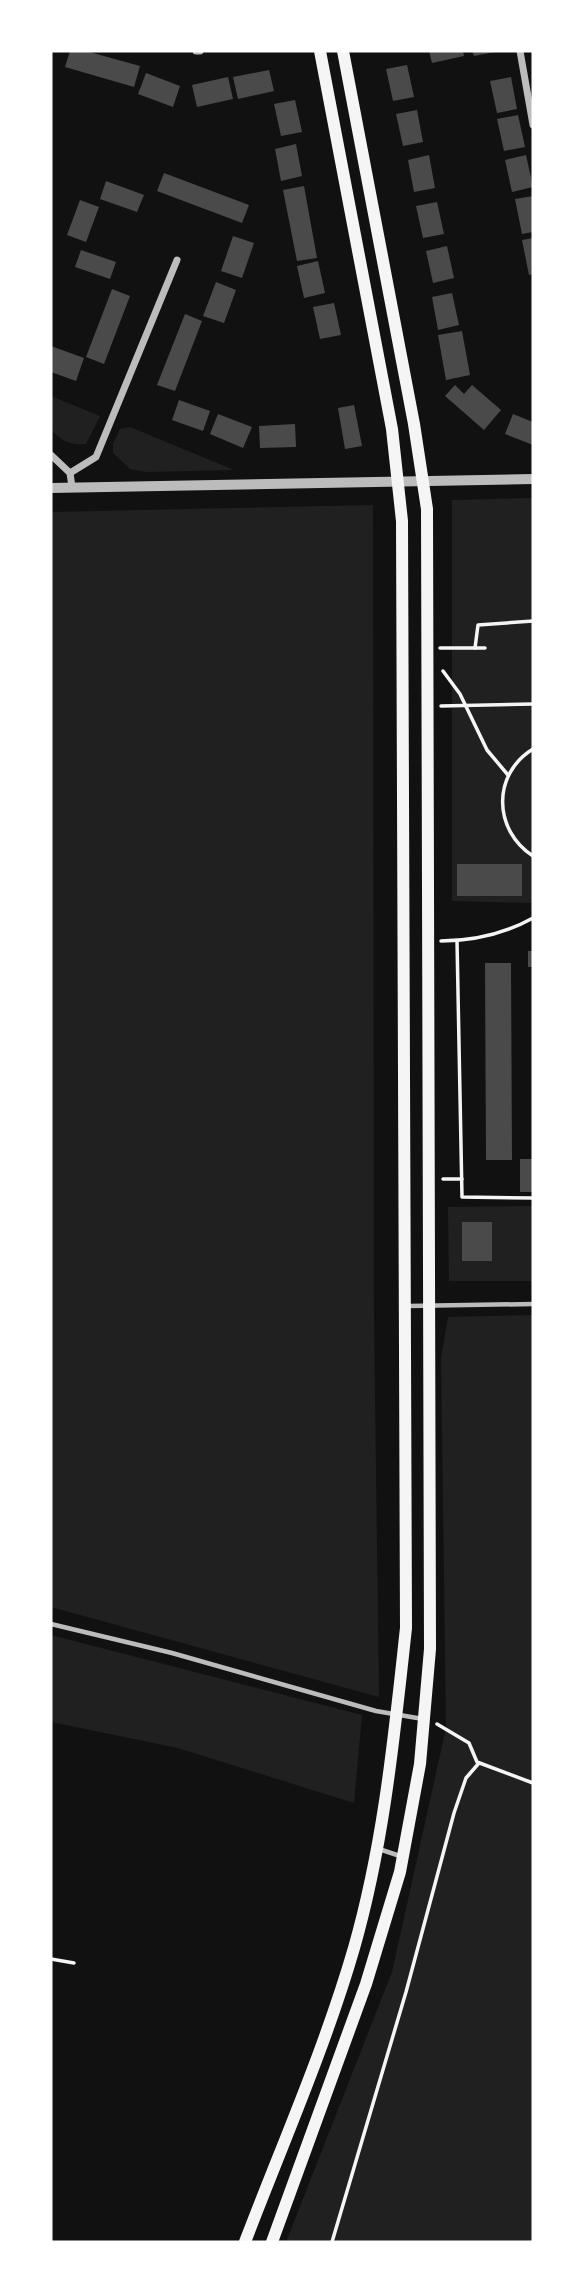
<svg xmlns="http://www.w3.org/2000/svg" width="584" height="2293" font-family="Helvetica,sans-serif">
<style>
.green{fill:#202020}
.building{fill:#4a4a4a}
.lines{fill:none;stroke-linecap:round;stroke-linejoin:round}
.path{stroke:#f5f5f5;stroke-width:3.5}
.service{stroke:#bcbcbc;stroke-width:4.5}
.minor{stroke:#bcbcbc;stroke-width:7}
.tertiary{stroke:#bcbcbc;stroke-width:10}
.secondary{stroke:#f5f5f5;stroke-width:12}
</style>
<rect width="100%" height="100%" fill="#111"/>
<g class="green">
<path d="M 51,396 L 100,416 L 86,444 C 71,446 61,440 51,430 Z"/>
<path d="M 130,427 L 234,470 L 147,472 L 130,469 L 113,453 L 113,444 L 120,429 Z"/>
<path d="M 533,498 L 533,903 L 452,901 L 452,500 Z"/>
<path d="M 373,505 L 374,1319 L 379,1697 L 51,1607 L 51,512 Z"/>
<path d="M 533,1206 L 533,1281 L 449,1281 L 448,1207 Z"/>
<path d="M 533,1315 L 533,2242 L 286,2242 L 392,1972 L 446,1728 L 441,1358 L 448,1317 Z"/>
<path d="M 51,1635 L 362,1715 L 354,1803 L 178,1748 L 51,1722 Z"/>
</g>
<g class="building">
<path d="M 70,51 L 86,51 L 140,66 L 134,87 L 65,67 Z"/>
<path d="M 429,51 L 463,51 L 464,56 L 432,63 Z"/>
<path d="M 472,51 L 495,51 L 495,52 L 474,56 Z"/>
<path d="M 407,65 L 414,97 L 393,101 L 386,69 Z"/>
<path d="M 269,70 L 274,91 L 238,99 L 233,77 Z"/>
<path d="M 146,73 L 180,86 L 173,107 L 138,94 Z"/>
<path d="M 228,77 L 233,99 L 197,107 L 192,85 Z"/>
<path d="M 511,77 L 517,109 L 497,113 L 490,81 Z"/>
<path d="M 295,100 L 302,132 L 281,136 L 274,104 Z"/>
<path d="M 417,110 L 423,142 L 403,146 L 396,114 Z"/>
<path d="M 518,115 L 525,147 L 504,151 L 497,119 Z"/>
<path d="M 296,144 L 302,176 L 281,181 L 275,149 Z"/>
<path d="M 429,155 L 435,188 L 414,192 L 408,160 Z"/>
<path d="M 526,155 L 533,187 L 512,192 L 505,160 Z"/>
<path d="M 164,173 L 249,205 L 242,223 L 157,191 Z"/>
<path d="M 106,181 L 144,195 L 137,212 L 100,199 Z"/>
<path d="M 304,186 L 317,258 L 297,261 L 283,190 Z"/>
<path d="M 533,196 L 533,232 L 522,234 L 515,199 Z"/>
<path d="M 80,200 L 99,207 L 86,242 L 67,235 Z"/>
<path d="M 437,202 L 444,234 L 423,238 L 416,206 Z"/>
<path d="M 233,236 L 254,243 L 242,278 L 221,271 Z"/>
<path d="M 533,238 L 533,274 L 529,275 L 522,240 Z"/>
<path d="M 447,246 L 454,278 L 433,283 L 426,251 Z"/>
<path d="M 81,250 L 116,262 L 110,279 L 75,267 Z"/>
<path d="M 318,261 L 325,293 L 304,298 L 297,266 Z"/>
<path d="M 216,282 L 236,290 L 224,323 L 203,316 Z"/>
<path d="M 112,289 L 130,296 L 104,364 L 86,357 Z"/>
<path d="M 452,293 L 459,325 L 438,330 L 432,297 Z"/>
<path d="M 334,303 L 341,335 L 320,339 L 313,307 Z"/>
<path d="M 185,314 L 202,321 L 175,391 L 157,385 Z"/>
<path d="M 462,331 L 470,375 L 446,380 L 438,335 Z"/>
<path d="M 51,346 L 84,358 L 76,381 L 51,372 Z"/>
<path d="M 455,385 L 464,394 L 472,385 L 501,410 L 484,430 L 445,396 Z"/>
<path d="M 179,400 L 210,411 L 203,431 L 172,420 Z"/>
<path d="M 354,405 L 362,446 L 345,449 L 338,408 Z"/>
<path d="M 218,414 L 252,427 L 243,448 L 210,434 Z"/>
<path d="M 513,414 L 533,422 L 533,445 L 505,434 Z"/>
<path d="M 295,424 L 296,447 L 260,448 L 259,426 Z"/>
<rect x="457" y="864" width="65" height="32"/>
<rect x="528" y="951" width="5" height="16"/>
<path d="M 485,963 L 511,963 L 512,1160 L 486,1160 Z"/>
<rect x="520" y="1159" width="13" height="33"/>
<rect x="462" y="1222" width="30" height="39"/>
</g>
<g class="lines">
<g class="path">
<path d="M 440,648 L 485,648"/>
<path d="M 475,648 L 478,625 L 533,621"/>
<path d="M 443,671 L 460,694 L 487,750 L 508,775"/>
<path d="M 441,706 L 533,704"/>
<path d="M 533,749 C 492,774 493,830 533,856"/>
<path d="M 441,941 C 473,941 506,933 533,918"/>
<path d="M 457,941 L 462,1197 L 533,1198"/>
<path d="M 443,1179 L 462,1179"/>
<path d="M 437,1724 L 469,1743 L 477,1762 L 533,1783"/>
<path d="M 51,1959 L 74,1963"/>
<path d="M 332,2242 L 406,1992 L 454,1813 L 466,1778 L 479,1763"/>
</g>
<g class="service">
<path d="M 408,1306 L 533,1304"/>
<path d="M 51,1624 L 172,1653 L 376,1711 L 423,1719"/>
<path d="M 379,1849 L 400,1856"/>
</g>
<g class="minor">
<path d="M 196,51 L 200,51"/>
<path d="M 520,51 L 533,125"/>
<path d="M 51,455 L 70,473 L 72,487"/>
<path d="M 70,473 L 96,457 L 177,260"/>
</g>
<path class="tertiary" d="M 51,488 L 533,479"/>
<g class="secondary">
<path d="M 245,2242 C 282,2145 325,2048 354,1948 C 384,1843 394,1737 406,1628 L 402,521 L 392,429 L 320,51"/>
<path d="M 272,2242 L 366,1984 L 400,1872 L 420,1764 L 430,1649 L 427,509 L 414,424 L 343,51"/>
</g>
</g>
<rect width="584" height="2293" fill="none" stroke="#ffffff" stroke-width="105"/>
</svg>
